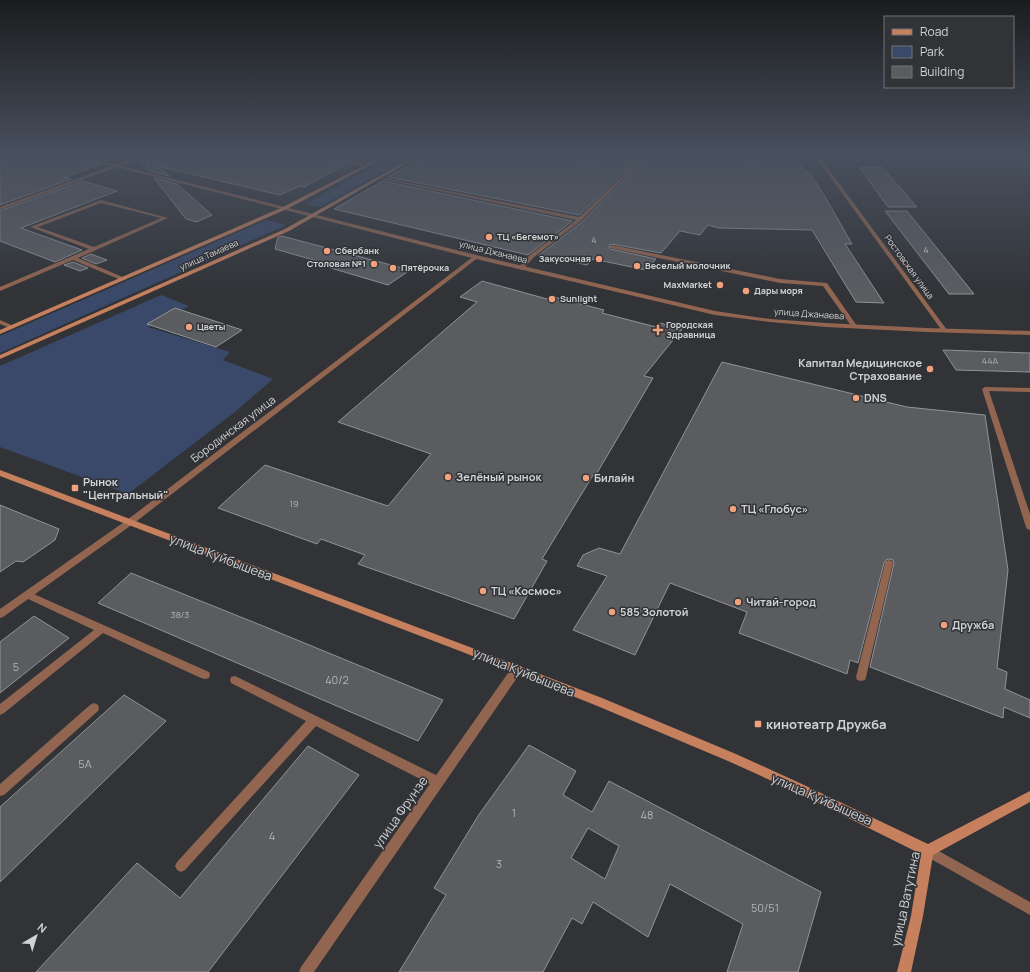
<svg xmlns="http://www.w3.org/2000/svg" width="1030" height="972" font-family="Manrope,sans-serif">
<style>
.green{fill:#3a4969}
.building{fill:#5a5c60;stroke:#909397;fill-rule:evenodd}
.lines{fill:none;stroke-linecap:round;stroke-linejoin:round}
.service{fill:#926550;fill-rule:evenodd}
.minor{fill:#926550;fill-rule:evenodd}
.tertiary{fill:#926550;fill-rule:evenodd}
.secondary{fill:#c7805e;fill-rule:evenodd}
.poi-dot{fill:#f1a17b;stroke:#313337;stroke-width:1.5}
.labels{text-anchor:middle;stroke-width:3;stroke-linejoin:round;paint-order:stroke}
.far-poi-label{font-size:9px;font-weight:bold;fill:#d0d2d4;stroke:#313337;text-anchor:start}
.number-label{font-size:9px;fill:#b2b4b7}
.far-street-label{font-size:9px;fill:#d0d2d4;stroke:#313337}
.poi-label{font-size:11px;font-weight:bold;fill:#d0d2d4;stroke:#313337;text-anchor:start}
.street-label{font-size:11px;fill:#d0d2d4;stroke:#313337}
.near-number-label{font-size:11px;fill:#b2b4b7}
.near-street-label{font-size:13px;fill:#d0d2d4;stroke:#313337}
.near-poi-label{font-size:13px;font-weight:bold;fill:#d0d2d4;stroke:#313337;text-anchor:start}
</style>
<rect width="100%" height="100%" fill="#313337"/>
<g class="green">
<path d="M 393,156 L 411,156 L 320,207 L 306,204 Z"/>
<path d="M 266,220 L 286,225 L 0,353 L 0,336 Z"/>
<path d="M 161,295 L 189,306 L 148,327 L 230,352 L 223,360 L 273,379 L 235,412 L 128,494 L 0,447 L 0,366 Z"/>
</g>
<g class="building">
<path d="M 7,156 L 74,156 L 75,157 L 100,164 L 64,178 L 71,179 L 0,205 L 0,159 Z"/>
<path d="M 84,156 L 119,156 L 119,157 L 107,161 Z"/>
<path d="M 148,156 L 313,156 L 314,157 L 346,164 L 304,187 L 300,186 L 280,195 L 157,166 L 169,176 L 149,171 L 146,168 L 149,164 L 142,163 L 142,160 Z"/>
<path d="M 325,156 L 363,156 L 352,161 Z"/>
<path d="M 425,156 L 548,156 L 594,162 L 602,156 L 641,156 L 579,215 L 388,177 Z"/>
<path d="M 648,156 L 722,156 L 759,162 L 755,156 L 793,156 L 806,172 L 809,172 L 824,195 L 852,244 L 845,244 L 884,303 L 856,302 L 812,230 L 719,228 L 708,225 L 700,235 L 680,231 L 661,253 L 612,244 L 609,245 L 610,249 L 656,259 L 646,270 L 593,259 L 587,265 L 552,257 L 538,256 L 583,221 Z"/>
<path d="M 859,167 L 882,167 L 917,207 L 888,207 Z"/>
<path d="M 154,178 L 177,184 L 212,215 L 197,222 L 186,219 Z"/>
<path d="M 83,181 L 117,191 L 21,228 L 82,250 L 55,262 L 0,241 L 0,211 Z"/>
<path d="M 383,181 L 572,221 L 528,255 L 334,209 Z"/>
<path d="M 885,211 L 907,211 L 974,294 L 949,294 Z"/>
<path d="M 282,236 L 410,270 L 388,285 L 314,263 L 317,261 L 275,249 L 278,237 Z"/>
<path d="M 91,254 L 107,260 L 96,264 L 82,258 Z"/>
<path d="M 73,262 L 88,268 L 80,271 L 64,265 Z"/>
<path d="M 482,281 L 547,299 L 550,296 L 604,310 L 602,313 L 656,327 L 660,323 L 682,329 L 644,376 L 653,378 L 597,473 L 595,472 L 542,559 L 547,561 L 514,619 L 358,564 L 365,555 L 321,539 L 317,544 L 218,508 L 265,465 L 388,506 L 431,454 L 338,422 L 477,302 L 460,297 Z"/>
<path d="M 175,308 L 242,330 L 216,347 L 147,324 Z"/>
<path d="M 943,350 L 1030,353 L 1030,372 L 956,370 Z"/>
<path d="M 722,362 L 907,407 L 985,415 L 1008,570 L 997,668 L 1007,672 L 1005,689 L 1030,700 L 1030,718 L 1004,707 L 1003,718 L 870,667 L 894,563 L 893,560 L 889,559 L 886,560 L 884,563 L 858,663 L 850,660 L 847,674 L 739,633 L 747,612 L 670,583 L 635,655 L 573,630 L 607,576 L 577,566 L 583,555 L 599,548 L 620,554 Z"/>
<path d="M 0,505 L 59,529 L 55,540 L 23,562 L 16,561 L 0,572 Z"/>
<path d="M 131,573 L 263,626 L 443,700 L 418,741 L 98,603 Z"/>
<path d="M 34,616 L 69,638 L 0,693 L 0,642 Z"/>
<path d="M 124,695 L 166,721 L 0,882 L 0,807 Z"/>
<path d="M 529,745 L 576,771 L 563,795 L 592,812 L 609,781 L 821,892 L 798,972 L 727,972 L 743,924 L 670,884 L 648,937 L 593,902 L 582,924 L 572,918 L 543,972 L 399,972 L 446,895 L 434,888 L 478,816 ZM 588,828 L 619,846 L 605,879 L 571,858 Z"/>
<path d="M 308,746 L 359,775 L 208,972 L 36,972 L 137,863 L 180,898 Z"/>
</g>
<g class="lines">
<g class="service">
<path d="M 101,200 L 168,218 L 78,258 L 125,278 L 125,280 L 121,280 L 73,260 L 0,291 L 0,287 L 89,249 L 30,227 ZM 101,203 L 161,218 L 94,247 L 38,227 Z"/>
<path d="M 612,245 L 780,279 L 827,283 L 857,326 L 854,328 L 852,327 L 823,286 L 780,283 L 610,248 L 610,246 Z"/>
<path d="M 0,320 L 14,326 L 15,327 L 12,329 L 0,324 Z"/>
<path d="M 985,387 L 1030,388 L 1030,392 L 989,391 L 1030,514 L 1030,530 L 1027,529 L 1026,527 L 982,389 Z"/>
<path d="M 889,560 L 892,561 L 893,563 L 866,677 L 865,680 L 861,681 L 857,680 L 856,677 L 885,563 L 886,561 Z"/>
<path d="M 27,591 L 209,672 L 210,675 L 209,678 L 205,679 L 201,678 L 103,633 L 4,713 L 0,715 L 0,704 L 94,630 L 24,597 L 22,595 L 24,593 Z"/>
<path d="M 235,676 L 442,778 L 444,782 L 442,786 L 438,787 L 434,786 L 316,726 L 185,870 L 181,872 L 177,870 L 175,866 L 177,862 L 306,721 L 231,683 L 230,680 L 231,677 Z"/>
<path d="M 94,703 L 98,705 L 99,708 L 98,711 L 4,795 L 0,796 L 0,784 L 90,705 Z"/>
</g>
<g class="minor">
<path d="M 0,156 L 6,156 L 0,158 Z"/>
<path d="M 314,156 L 320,156 L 368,166 L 366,167 Z"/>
<path d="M 643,156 L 647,156 L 582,220 L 534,257 L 523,269 L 521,270 L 518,268 L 530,255 L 576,220 L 377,178 L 379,177 L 579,217 Z"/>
<path d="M 815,156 L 819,156 L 947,330 L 947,332 L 943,332 Z"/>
<path d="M 474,256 L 479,257 L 133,524 L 3,617 L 0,618 L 0,609 L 127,520 Z"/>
<path d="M 517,665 L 521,666 L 522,669 L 521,672 L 314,972 L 299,972 L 301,967 L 513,666 Z"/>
</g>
<g class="tertiary">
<path d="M 75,156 L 80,156 L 116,165 L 141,156 L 146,156 L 145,157 L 121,166 L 476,255 L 715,311 L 770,319 L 826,323 L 926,328 L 1030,331 L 1030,335 L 926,332 L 826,327 L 770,322 L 715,315 L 476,259 L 117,167 L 0,210 L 0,207 L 112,166 Z"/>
<path d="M 928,845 L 1030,902 L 1030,915 L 924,855 L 922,851 L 924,847 Z"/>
</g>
<g class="secondary">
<path d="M 383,156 L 387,156 L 287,209 L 0,334 L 0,330 L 283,207 Z"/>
<path d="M 415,156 L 419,156 L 289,231 L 0,359 L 0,355 L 285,229 Z"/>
<path d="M 0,470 L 467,646 L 602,698 L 736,754 L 802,784 L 928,844 L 1030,791 L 1030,802 L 933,855 L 923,916 L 911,972 L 897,972 L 911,916 L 921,854 L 794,791 L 728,761 L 595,705 L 460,651 L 0,476 Z"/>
</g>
</g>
<linearGradient id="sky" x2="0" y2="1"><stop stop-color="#1b1c1e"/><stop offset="0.53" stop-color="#48505e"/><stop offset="1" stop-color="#48505e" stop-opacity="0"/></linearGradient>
<rect width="1030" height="292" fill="url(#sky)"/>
<g class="poi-dot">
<circle cx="489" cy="237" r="4"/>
<circle cx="327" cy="251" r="4"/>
<circle cx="599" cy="259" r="4"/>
<circle cx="374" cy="264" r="4"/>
<circle cx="637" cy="266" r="4"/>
<circle cx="393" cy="268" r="4"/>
<circle cx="720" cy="285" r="4"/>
<circle cx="746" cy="291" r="4"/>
<circle cx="552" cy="299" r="4"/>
<circle cx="189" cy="327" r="4"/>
<path d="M656 324h4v4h4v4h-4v4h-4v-4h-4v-4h4z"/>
<circle cx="930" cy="369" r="4"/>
<circle cx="856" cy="398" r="4"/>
<circle cx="448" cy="477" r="4"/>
<circle cx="586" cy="478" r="4"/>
<rect x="71" y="484" width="8" height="8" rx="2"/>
<circle cx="733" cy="509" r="4"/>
<circle cx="483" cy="591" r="4"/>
<circle cx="738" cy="602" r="4"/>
<circle cx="612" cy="612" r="4"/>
<circle cx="944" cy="625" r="4"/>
<rect x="754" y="720" width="8" height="8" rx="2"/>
</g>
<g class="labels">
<g class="far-poi-label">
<text x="497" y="240">ТЦ «Бегемот»</text>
<text x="335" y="254">Сбербанк</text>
<text x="591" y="262" text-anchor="end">Закусочная</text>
<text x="366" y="267" text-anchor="end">Столовая №1</text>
<text x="645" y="269">Веселый молочник</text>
<text x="401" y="271">Пятёрочка</text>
<text x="712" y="288" text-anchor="end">MaxMarket</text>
<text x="754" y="294">Дары моря</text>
<text x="560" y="302">Sunlight</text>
<text x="666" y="328">Городская<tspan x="666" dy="10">Здравница</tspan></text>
<text x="197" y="330">Цветы</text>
</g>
<g class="number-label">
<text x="594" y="243">4</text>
<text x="926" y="253">4</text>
<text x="990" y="364">44А</text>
<text x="294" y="507">19</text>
<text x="180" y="618">38/3</text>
</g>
<g class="far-street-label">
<text transform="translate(493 252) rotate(14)" y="3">улица Джанаева</text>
<text transform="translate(209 255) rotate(-24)" y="3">улица Тамаева</text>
<text transform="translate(909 267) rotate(54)" y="3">Ростовская улица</text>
<text transform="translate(809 314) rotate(4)" y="3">улица Джанаева</text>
</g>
<g class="poi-label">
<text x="922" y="367" text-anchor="end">Капитал Медицинское<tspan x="922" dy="13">Страхование</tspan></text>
<text x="864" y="402">DNS</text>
<text x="456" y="481">Зелёный рынок</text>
<text x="594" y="482">Билайн</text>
<text x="83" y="486">Рынок<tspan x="83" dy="13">"Центральный"</tspan></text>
<text x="741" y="513">ТЦ «Глобус»</text>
<text x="491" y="595">ТЦ «Космос»</text>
<text x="746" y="606">Читай-город</text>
<text x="620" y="616">585 Золотой</text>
<text x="952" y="629">Дружба</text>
</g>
<g class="street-label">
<text transform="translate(233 429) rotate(-37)" y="4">Бородинская улица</text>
</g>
<g class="near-number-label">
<text x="16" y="671">5</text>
<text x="337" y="684">40/2</text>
<text x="85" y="768">5А</text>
<text x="514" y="817">1</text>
<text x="647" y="819">48</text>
<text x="272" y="840">4</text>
<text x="499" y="868">3</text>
<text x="765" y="912">50/51</text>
</g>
<g class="near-street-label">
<text transform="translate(221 557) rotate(21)" y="5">улица Куйбышева</text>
<text transform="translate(524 672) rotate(22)" y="5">улица Куйбышева</text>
<text transform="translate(822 799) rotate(24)" y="5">улица Куйбышева</text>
<text transform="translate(400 812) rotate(-55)" y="5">улица Фрунзе</text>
<text transform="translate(905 899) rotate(-78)" y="5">улица Ватутина</text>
</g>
<g class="near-poi-label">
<text x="766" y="729">кинотеатр Дружба</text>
</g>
</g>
<rect x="884" y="16" width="130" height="72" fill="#313337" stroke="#717376"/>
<rect x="892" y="29" width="20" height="6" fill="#c7805e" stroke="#717376"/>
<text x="920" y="36" font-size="12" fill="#d0d2d4">Road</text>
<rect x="892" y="46" width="20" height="12" fill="#3a4969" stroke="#717376"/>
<text x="920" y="56" font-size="12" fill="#d0d2d4">Park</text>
<rect x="892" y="66" width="20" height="12" fill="#5a5c60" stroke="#717376"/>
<text x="920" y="76" font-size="12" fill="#d0d2d4">Building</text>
<g transform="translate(36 936) rotate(38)" stroke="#313337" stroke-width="3" paint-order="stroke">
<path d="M0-3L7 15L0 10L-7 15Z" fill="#d0d2d4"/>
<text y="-6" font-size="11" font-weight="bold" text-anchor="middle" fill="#d0d2d4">N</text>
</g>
</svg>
